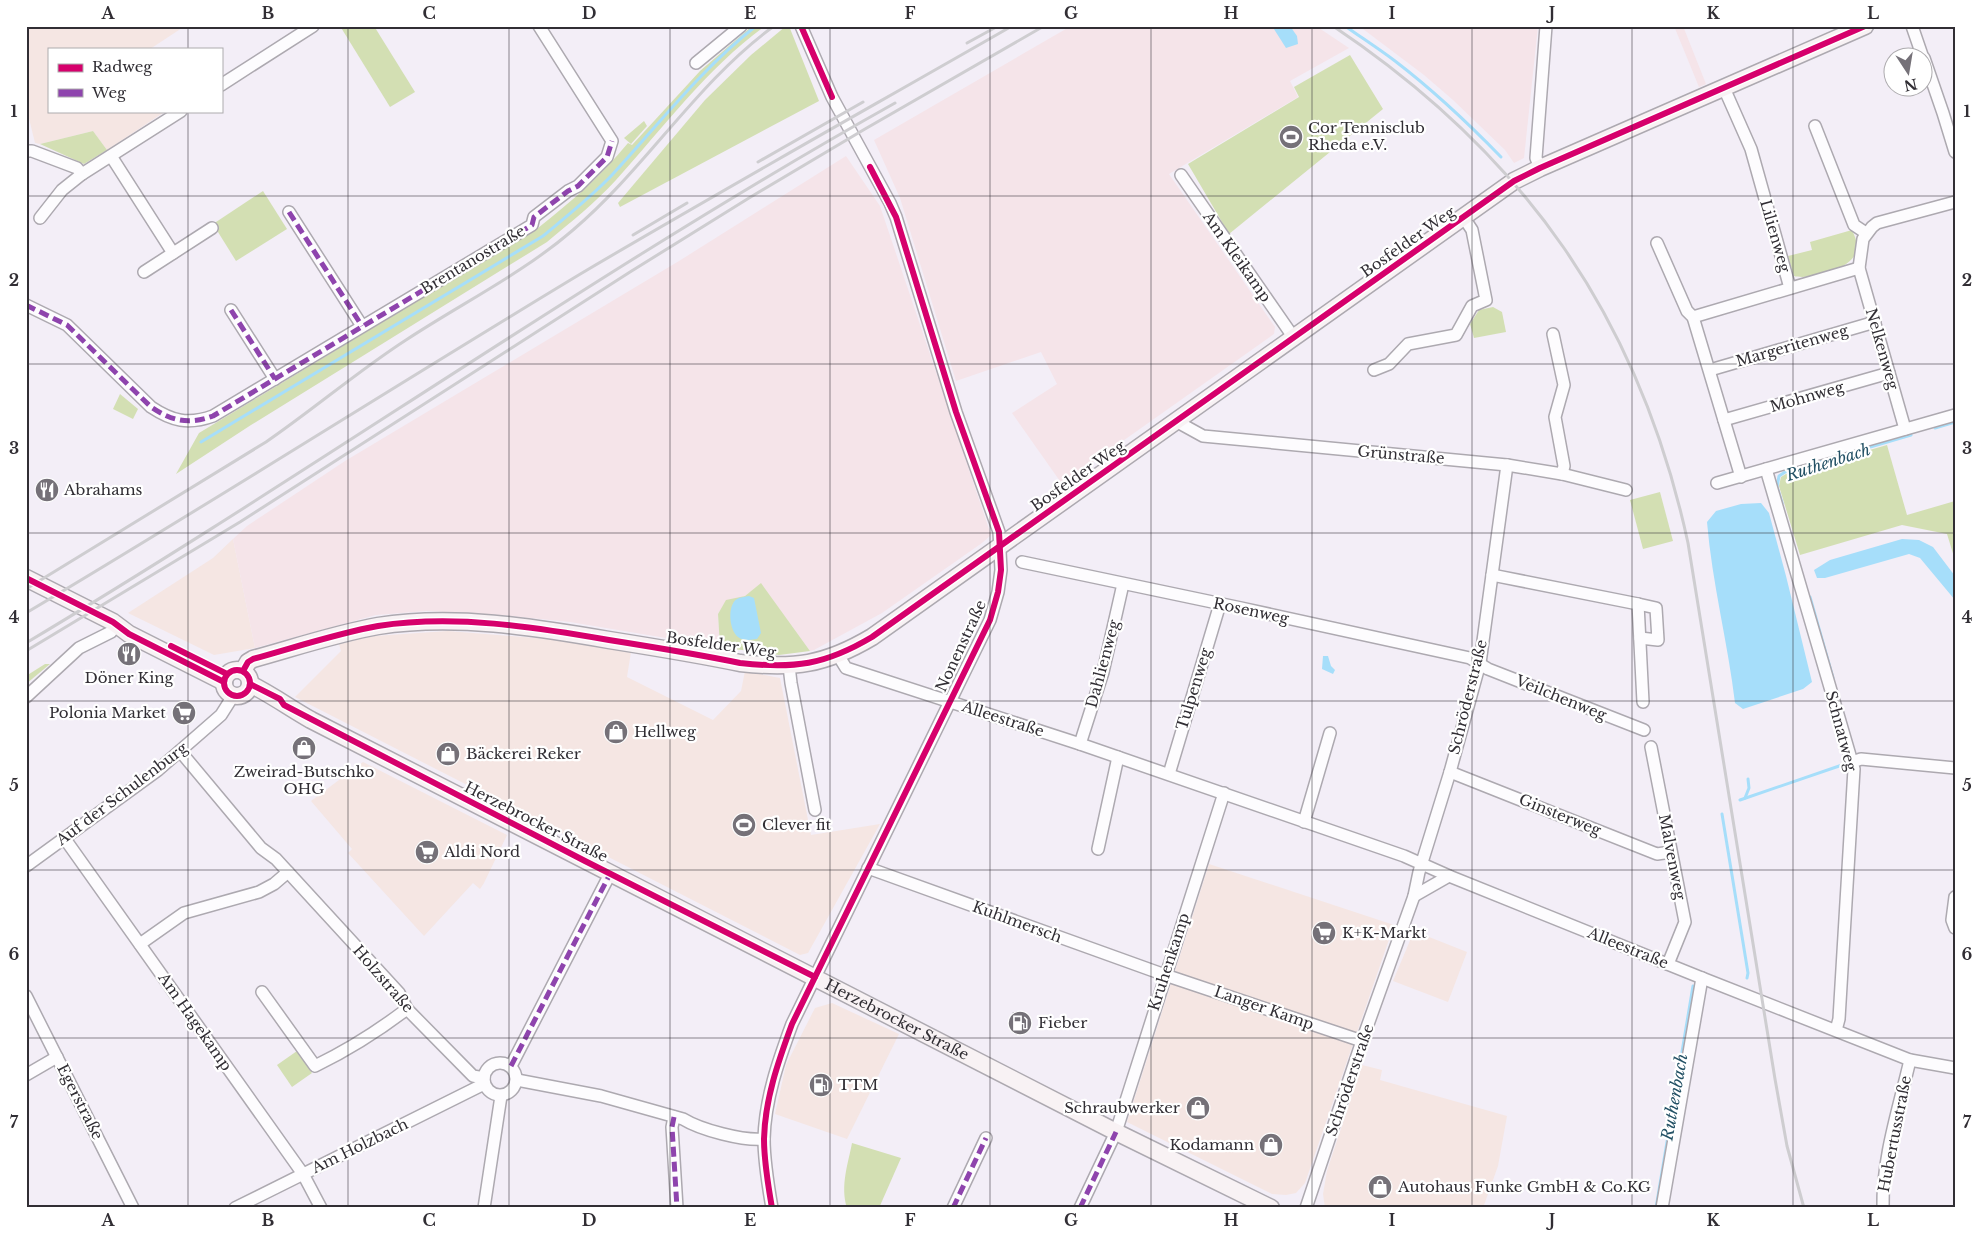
<svg xmlns="http://www.w3.org/2000/svg" width="1981" height="1234" font-family="'Libre Baskerville',serif">
<style>
.commercial{fill:#f5e6e3}
.industrial{fill:#f5e4e9}
.green{fill:#d3dfb3}
.water{fill:#a6defa}
.lines{fill:none;stroke-linecap:round;stroke-linejoin:round}
.stream{stroke:#a6defa;stroke-width:3}
.street-casing{stroke:#ada9b0;stroke-width:14}
.secondary-casing{stroke:#ada9b0;stroke-width:19}
.street{stroke:#fdfcfe;stroke-width:11}
.secondary{stroke:#f8f2f4;stroke-width:16}
.rail{stroke:#cecdd0;stroke-width:3}
.quiet{stroke:#8e44ad;stroke-width:5;stroke-dasharray:10 5;stroke-linecap:butt}
.cycleway-casing{stroke:#fff;stroke-width:9}
.cycleway{stroke:#d6006c;stroke-width:6}
.grid{fill:none;stroke:#312e34;stroke-width:1;stroke-opacity:0.55}
.labels{text-anchor:middle;stroke-width:4.5;stroke-linejoin:round;paint-order:stroke}
.poi-label{font-size:15px;fill:#312e34;stroke:#fff;text-anchor:start}
.street-label{font-size:15px;fill:#312e34;stroke:#fff}
.water-label{font-size:16px;font-style:italic;fill:#235165;stroke:#fff}
.neatline{fill:none;stroke:#312e34;stroke-width:2}
.grid-label{font-size:16px;text-anchor:middle;font-weight:bold;fill:#312e34}
</style>
<rect width="100%" height="100%" fill="#f3eef7"/>
<g class="commercial">
<path d="M 26,26 L 185,26 L 150,49 L 49,49 L 49,111 L 166,111 L 107,150 L 93,131 L 40,144 L 35,143 L 26,106 Z"/>
<path d="M 233,539 L 255,648 L 214,655 L 128,613 L 213,558 Z"/>
<path d="M 448,631 L 548,639 L 631,652 L 627,677 L 713,720 L 741,691 L 745,671 L 780,678 L 811,835 L 880,824 L 808,953 L 800,955 L 295,697 L 341,651 L 339,644 L 374,636 Z"/>
<path d="M 363,762 L 507,835 L 484,883 L 480,889 L 473,883 L 424,936 L 348,853 L 352,849 L 311,801 Z"/>
<path d="M 1209,864 L 1394,925 L 1305,1183 L 1296,1193 L 1286,1195 L 1272,1194 L 1127,1122 Z"/>
<path d="M 1414,931 L 1467,952 L 1448,1002 L 1393,981 Z"/>
<path d="M 832,1003 L 899,1034 L 847,1139 L 775,1114 L 786,1065 L 815,1008 Z"/>
<path d="M 1362,1065 L 1382,1070 L 1380,1080 L 1507,1116 L 1498,1166 L 1483,1208 L 1325,1208 L 1323,1194 L 1327,1171 Z"/>
</g>
<g class="industrial">
<path d="M 1071,26 L 1316,26 L 1349,48 L 1290,81 L 1298,97 L 1169,174 L 1275,327 L 1274,334 L 1062,484 L 1012,413 L 1057,384 L 1041,352 L 956,381 L 900,198 L 874,140 Z"/>
<path d="M 1359,26 L 1538,26 L 1524,158 L 1514,163 L 1505,150 L 1453,100 L 1424,75 Z"/>
<path d="M 1674,26 L 1683,26 L 1706,84 L 1699,87 Z"/>
<path d="M 846,156 L 880,206 L 991,535 L 982,543 L 882,613 L 814,650 L 810,651 L 761,584 L 745,596 L 726,601 L 718,614 L 720,647 L 570,622 L 500,615 L 427,611 L 376,615 L 255,648 L 233,539 L 247,526 L 345,461 L 679,261 Z"/>
</g>
<g class="green">
<path d="M 340,26 L 374,26 L 415,92 L 390,107 Z"/>
<path d="M 752,26 L 765,26 C 706,69 664,127 616,180 C 595,203 571,222 547,242 L 251,425 L 176,474 L 199,433 L 538,228 C 572,201 600,177 628,143 L 632,145 L 700,71 Z"/>
<path d="M 786,26 L 789,26 L 819,101 L 620,207 L 618,203 L 705,100 L 751,55 Z"/>
<path d="M 1350,55 L 1383,109 L 1229,234 L 1188,164 L 1299,97 L 1294,87 Z"/>
<path d="M 644,121 L 647,126 L 631,144 L 624,138 Z"/>
<path d="M 93,131 L 107,150 L 84,164 L 40,144 Z"/>
<path d="M 263,191 L 287,229 L 236,261 L 213,224 Z"/>
<path d="M 1852,230 C 1855,237 1859,244 1856,252 C 1851,270 1809,280 1794,276 L 1788,256 L 1812,250 L 1810,242 Z"/>
<path d="M 1493,307 L 1502,312 L 1506,332 L 1474,338 L 1470,324 L 1479,310 Z"/>
<path d="M 120,394 L 138,409 L 133,419 L 113,409 Z"/>
<path d="M 1887,445 L 1907,515 L 1955,501 L 1955,560 L 1947,534 L 1902,525 L 1800,555 L 1779,486 L 1781,477 L 1786,474 Z"/>
<path d="M 1660,492 L 1673,541 L 1643,549 L 1630,500 Z"/>
<path d="M 761,583 L 810,651 L 779,655 L 720,647 L 718,614 L 726,600 L 745,596 Z"/>
<path d="M 45,664 L 50,664 L 26,684 L 26,676 Z"/>
<path d="M 297,1051 L 312,1073 L 292,1087 L 277,1065 Z"/>
<path d="M 852,1143 L 901,1158 L 879,1208 L 847,1208 C 840,1186 848,1164 852,1143 Z"/>
</g>
<g class="water">
<path d="M 1272,26 L 1290,26 L 1297,36 L 1298,44 L 1286,48 Z"/>
<path d="M 1761,503 L 1769,513 L 1786,576 L 1812,682 L 1803,689 L 1743,709 L 1735,703 C 1728,643 1712,583 1707,522 L 1716,511 L 1741,504 Z"/>
<path d="M 1902,539 L 1919,540 L 1933,547 L 1955,576 L 1955,600 L 1920,558 L 1909,554 L 1825,578 L 1817,578 L 1814,570 L 1830,560 Z"/>
<path d="M 749,596 L 754,598 L 761,633 L 757,639 C 751,640 743,641 738,637 C 729,630 727,605 737,599 C 740,597 745,597 749,596 Z"/>
<path d="M 1323,656 L 1328,656 L 1331,666 L 1335,670 L 1333,674 L 1322,669 Z"/>
</g>
<g class="lines">
<g class="stream">
<path d="M 1345,26 C 1362,38 1379,49 1395,61 C 1433,90 1468,123 1501,157"/>
<path d="M 1935,428 L 1955,422"/>
<path d="M 201,442 L 543,236 C 567,216 591,197 612,175 C 659,124 701,69 756,26"/>
<path d="M 1782,503 L 1777,487 L 1779,476 L 1785,472 L 1911,435"/>
<path d="M 1810,597 L 1833,678"/>
<path d="M 1745,798 L 1749,788 L 1748,779"/>
<path d="M 1740,800 L 1845,764"/>
<path d="M 1722,814 L 1748,973 L 1747,978"/>
<path d="M 1656,1208 L 1693,986"/>
</g>
<g class="street-casing">
<g id="street">
<path d="M 1912,26 L 1923,58"/>
<path d="M 1924,58 L 1943,113 L 1955,152"/>
<path d="M 696,63 L 741,26"/>
<path d="M 221,85 L 313,26"/>
<path d="M 1724,88 L 1751,149 L 1790,288"/>
<path d="M 1815,126 L 1854,225 L 1866,233"/>
<path d="M 26,151 L 32,151 L 77,168 L 82,174"/>
<path d="M 111,156 L 173,253"/>
<path d="M 1540,168 L 1536,158 L 1546,26"/>
<path d="M 1181,175 L 1294,338"/>
<path d="M 289,212 L 362,326"/>
<path d="M 40,218 L 62,190 L 82,174 L 181,111"/>
<path d="M 1657,243 L 1687,311 L 1693,317 L 1741,477"/>
<path d="M 144,272 L 212,228"/>
<path d="M 26,305 L 67,325 L 151,407 C 172,421 188,425 213,416 L 532,225 L 534,217 L 568,191 L 578,186 L 607,157 L 612,141 L 539,26"/>
<path d="M 231,310 L 275,379"/>
<path d="M 1693,317 L 1859,268"/>
<path d="M 1553,334 L 1564,385 L 1555,417 L 1564,466 L 1562,474"/>
<path d="M 1374,370 L 1389,364 L 1408,344 L 1456,335 L 1472,306 L 1486,300 L 1472,230 L 1464,218"/>
<path d="M 1710,370 L 1875,322"/>
<path d="M 1179,420 L 1183,425 L 1203,436 L 1507,465 L 1562,474 L 1626,490"/>
<path d="M 1724,420 L 1889,373"/>
<path d="M 1905,429 L 1859,268 L 1863,239 L 1872,227 L 1877,223 L 1955,202"/>
<path d="M 1766,469 L 1854,769 L 1839,1019 L 1836,1030"/>
<path d="M 1717,483 L 1955,415"/>
<path d="M 1022,562 L 1241,608 L 1470,658 L 1488,669 L 1644,730"/>
<path d="M 1492,575 L 1638,604 L 1643,702"/>
<path d="M 1638,604 L 1656,608 L 1658,640 L 1640,638"/>
<path d="M 838,655 L 846,668 L 1080,744 L 1404,856 L 1449,876 L 1702,978 L 1910,1060 L 1955,1068"/>
<path d="M 789,666 L 791,683 L 815,810"/>
<path d="M 26,697 L 79,648 L 111,632 L 117,624"/>
<path d="M 1080,744 L 1103,672 L 1123,584"/>
<path d="M 1651,747 L 1685,922 L 1668,964"/>
<path d="M 180,751 L 261,848 L 276,859 L 399,993 L 407,1009 L 473,1076 L 484,1078"/>
<path d="M 1852,762 L 1861,759 L 1955,768"/>
<path d="M 1450,772 L 1657,854 L 1671,852"/>
<path d="M 1169,774 L 1220,604"/>
<path d="M 1304,822 L 1330,733"/>
<path d="M 65,839 L 303,1174 L 321,1208"/>
<path d="M 1098,849 L 1118,757"/>
<path d="M 26,866 L 158,770 L 221,715 L 233,696"/>
<path d="M 868,868 L 1165,975 L 1362,1041"/>
<path d="M 1414,896 L 1449,876"/>
<path d="M 1955,897 L 1952,920 L 1955,928"/>
<path d="M 140,944 L 184,913 L 259,892 L 274,884 L 288,872"/>
<path d="M 262,992 L 315,1066 C 348,1050 378,1031 407,1009"/>
<path d="M 26,996 L 133,1208"/>
<circle cx="500" cy="1079" r="16"/>
<path d="M 511,1066 L 610,874"/>
<path d="M 26,1075 L 57,1057"/>
<path d="M 517,1080 L 601,1096 L 683,1119 C 701,1130 743,1141 764,1139"/>
<path d="M 674,1117 L 672,1127 L 677,1208"/>
<path d="M 235,1208 L 484,1084"/>
<path d="M 484,1208 L 501,1096"/>
<path d="M 772,1208 C 768,1185 764,1162 764,1139 C 765,1099 778,1062 792,1024 L 990,620 L 998,592 L 1001,570 L 999,532 L 956,412 L 896,217 L 890,203 L 832,97 L 801,26"/>
<path d="M 953,1208 L 986,1138"/>
<path d="M 1080,1208 L 1116,1132 L 1224,793"/>
<path d="M 1306,1208 L 1362,1041 L 1414,896 L 1419,872 L 1450,772 L 1480,663 L 1507,465"/>
<path d="M 1662,1208 L 1702,978"/>
<path d="M 1883,1208 C 1882,1158 1899,1108 1910,1060"/>
</g>
</g>
<g class="secondary-casing">
<g id="secondary">
<path d="M 26,578 L 113,622 L 129,634 L 224,682"/>
<circle cx="237" cy="683" r="13"/>
<path d="M 243,671 L 248,662 L 253,659 C 293,648 338,633 378,626 C 454,614 534,627 609,640 C 653,647 697,654 740,663 C 794,669 825,665 872,637 L 1514,181 L 1540,168 L 1865,26"/>
<path id="s1" d="M 250,684 C 272,695 290,708 311,720 L 1116,1132 L 1271,1208"/>
</g>
</g>
<use href="#street" class="street"/>
<use href="#secondary" class="secondary"/>
<g class="rail">
<path d="M 1333,26 C 1524,154 1639,317 1688,543 L 1775,1079 L 1787,1146 L 1804,1208"/>
<path d="M 967,43 L 998,26"/>
<path d="M 758,162 L 863,102"/>
<path d="M 633,235 L 687,203"/>
<path d="M 26,589 L 266,442 C 314,409 358,371 406,340 C 462,303 522,274 573,230 C 646,168 696,83 774,26"/>
<path d="M 26,613 C 213,502 396,385 582,273 C 724,189 869,108 1012,26"/>
<path d="M 26,643 C 319,468 597,270 895,103"/>
<path d="M 26,651 L 240,522 L 630,272 L 749,198 L 865,129 L 1044,26"/>
</g>
<g class="quiet">
<path d="M 289,212 L 362,326"/>
<path d="M 26,305 L 67,325 L 151,407 C 172,421 188,425 213,416 L 532,225 L 534,217 L 568,191 L 578,186 L 607,157 L 612,141"/>
<path d="M 231,310 L 275,379"/>
<path d="M 511,1066 L 610,874"/>
<path d="M 674,1117 L 672,1127 L 677,1208"/>
<path d="M 953,1208 L 986,1138"/>
<path d="M 1080,1208 L 1116,1132"/>
</g>
<g class="cycleway-casing">
<g id="cycleway">
<path d="M 801,26 L 832,97"/>
<path d="M 26,578 L 113,622 L 129,634 L 224,682"/>
<path d="M 171,646 L 227,674"/>
<circle cx="237" cy="683" r="13"/>
<path d="M 243,671 L 248,662 L 253,659 C 293,648 338,633 378,626 C 454,614 534,627 609,640 C 653,647 697,654 740,663 C 794,669 825,665 872,637 L 1514,181 L 1540,168 L 1865,26"/>
<path d="M 250,684 L 280,699 L 284,705 L 585,861 L 815,977"/>
<path d="M 772,1208 C 768,1185 764,1162 764,1139 C 765,1099 778,1062 792,1024 L 990,620 L 998,592 L 1001,570 L 999,532 L 956,412 L 896,217 L 870,167"/>
</g>
</g>
<use href="#cycleway" class="cycleway"/>
</g>
<path class="grid" d="M 188,26 L 188,49M 348,26 L 348,1208M 509,26 L 509,1208M 670,26 L 670,1208M 830,26 L 830,1208M 990,26 L 990,1208M 1151,26 L 1151,1208M 1312,26 L 1312,1208M 1472,26 L 1472,1208M 1632,26 L 1632,1208M 1793,26 L 1793,1208M 188,111 L 188,1208M 26,196 L 1955,196M 26,364 L 1955,364M 26,533 L 1955,533M 26,701 L 1955,701M 26,870 L 1955,870M 26,1038 L 1955,1038"/>
<defs>
<g id="stadium-disc" transform="scale(1.25)"><circle r="9.5" fill="#757178" stroke="#fff"/><path d="M0-5a6.5 5 0 1 0 0 10a6.5 5 0 1 0 0-10ZM-3.5-1.8h7v3.6h-7Z" fill="#fff"/></g>
<g id="restaurant-disc" transform="scale(1.25)"><circle r="9.5" fill="#757178" stroke="#fff"/><path d="M-5-6h1v4h1v-4h1v4h1v-4h1v5L-1.5 .5V6h-2V.5L-5-1ZM5-6V6H3V1.5H1.5Q1.5-4 5-6Z" fill="#fff"/></g>
<g id="supermarket-disc" transform="scale(1.25)"><circle r="9.5" fill="#757178" stroke="#fff"/><path d="M-6-5.5h2.5l.6 2H6L4.5 2H-2.5L-4.4-4H-6ZM-1.5 3.2a1.3 1.3 0 1 0 .1 0ZM3 3.2a1.3 1.3 0 1 0 .1 0Z" fill="#fff"/></g>
<g id="shop-disc" transform="scale(1.25)"><circle r="9.5" fill="#757178" stroke="#fff"/><path d="M-5-2.5h2.3a2.7 3.5 0 0 1 5.4 0H5L5.5 6h-11ZM-1.5-2.5h3a1.5 2.3 0 0 0-3 0Z" fill="#fff"/></g>
<g id="fuel-disc" transform="scale(1.25)"><circle r="9.5" fill="#757178" stroke="#fff"/><path d="M-5.5-6h7V0h2V4h1.3V-2.5L3-4.5l.8-.8L6-3V5H2.5V1h-1V6h-7ZM-4.2-4.7v3.2H.2V-4.7Z" fill="#fff"/></g>
</defs>
<g fill-rule="evenodd">
<use href="#stadium-disc" x="1291" y="137"/>
<use href="#restaurant-disc" x="47" y="490"/>
<use href="#restaurant-disc" x="129" y="654"/>
<use href="#supermarket-disc" x="184" y="713"/>
<use href="#shop-disc" x="616" y="732"/>
<use href="#shop-disc" x="304" y="748"/>
<use href="#shop-disc" x="448" y="754"/>
<use href="#stadium-disc" x="744" y="825"/>
<use href="#supermarket-disc" x="427" y="852"/>
<use href="#supermarket-disc" x="1324" y="933"/>
<use href="#fuel-disc" x="1020" y="1023"/>
<use href="#fuel-disc" x="821" y="1085"/>
<use href="#shop-disc" x="1198" y="1108"/>
<use href="#shop-disc" x="1271" y="1145"/>
<use href="#shop-disc" x="1380" y="1187"/>
</g>
<g class="labels">
<g class="poi-label">
<text x="1308" y="133">Cor Tennisclub<tspan x="1308" dy="17">Rheda e.V.</tspan></text>
<text x="64" y="495">Abrahams</text>
<text x="129" y="683" text-anchor="middle">Döner King</text>
<text x="166" y="718" text-anchor="end">Polonia Market</text>
<text x="634" y="737">Hellweg</text>
<text x="466" y="759">Bäckerei Reker</text>
<text x="304" y="777" text-anchor="middle">Zweirad-Butschko<tspan x="304" dy="17">OHG</tspan></text>
<text x="762" y="830">Clever fit</text>
<text x="444" y="857">Aldi Nord</text>
<text x="1342" y="938">K+K-Markt</text>
<text x="1038" y="1028">Fieber</text>
<text x="838" y="1090">TTM</text>
<text x="1180" y="1113" text-anchor="end">Schraubwerker</text>
<text x="1254" y="1150" text-anchor="end">Kodamann</text>
<text x="1398" y="1192">Autohaus Funke GmbH &amp; Co.KG</text>
</g>
<g class="street-label">
<text transform="translate(1775 236) rotate(74)" y="5">Lilienweg</text>
<text transform="translate(1408 242) rotate(-35)" y="5">Bosfelder Weg</text>
<text transform="translate(1237 257) rotate(55)" y="5">Am Kleikamp</text>
<text transform="translate(473 260) rotate(-31)" y="5">Brentanostraße</text>
<text transform="translate(1792 346) rotate(-16)" y="5">Margeritenweg</text>
<text transform="translate(1882 349) rotate(74)" y="5">Nelkenweg</text>
<text transform="translate(1807 397) rotate(-16)" y="5">Mohnweg</text>
<text transform="translate(1401 455) rotate(5)" y="5">Grünstraße</text>
<text transform="translate(1078 476) rotate(-35)" y="5">Bosfelder Weg</text>
<text transform="translate(1251 611) rotate(12)" y="5">Rosenweg</text>
<text transform="translate(721 645) rotate(8)" y="5">Bosfelder Weg</text>
<text transform="translate(961 646) rotate(-65)" y="5">Nonenstraße</text>
<text transform="translate(1103 664) rotate(-75)" y="5">Dahlienweg</text>
<text transform="translate(1194 689) rotate(-73)" y="5">Tulpenweg</text>
<text transform="translate(1468 697) rotate(-76)" y="5">Schröderstraße</text>
<text transform="translate(1561 698) rotate(22)" y="5">Veilchenweg</text>
<text transform="translate(1003 719) rotate(18)" y="5">Alleestraße</text>
<text transform="translate(1841 731) rotate(75)" y="5">Schnatweg</text>
<text transform="translate(122 794) rotate(-37)" y="5">Auf der Schulenburg</text>
<text transform="translate(1560 815) rotate(22)" y="5">Ginsterweg</text>
<text transform="translate(536 822) rotate(27)" y="5">Herzebrocker Straße</text>
<text transform="translate(1672 857) rotate(79)" y="5">Malvenweg</text>
<text transform="translate(1017 922) rotate(20)" y="5">Kuhlmersch</text>
<text transform="translate(1628 948) rotate(22)" y="5">Alleestraße</text>
<text transform="translate(1169 962) rotate(-72)" y="5">Kruhenkamp</text>
<text transform="translate(383 979) rotate(49)" y="5">Holzstraße</text>
<text transform="translate(1264 1008) rotate(19)" y="5">Langer Kamp</text>
<text dy="5" stroke="none"><textPath href="#s1" startOffset="729">Herzebrocker Straße</textPath></text>
<text transform="translate(195 1022) rotate(55)" y="5">Am Hagekamp</text>
<text transform="translate(1350 1080) rotate(-71)" y="5">Schröderstraße</text>
<text transform="translate(80 1102) rotate(63)" y="5">Egerstraße</text>
<text transform="translate(1895 1134) rotate(-79)" y="5">Hubertusstraße</text>
<text transform="translate(360 1146) rotate(-26)" y="5">Am Holzbach</text>
</g>
<g class="water-label">
<text transform="translate(1828 462) rotate(-18)" y="6">Ruthenbach</text>
<text transform="translate(1674 1097) rotate(-80)" y="6">Ruthenbach</text>
</g>
</g>
<rect width="1981" height="1234" fill="none" stroke="#ffffff" stroke-width="55"/>
<rect x="48" y="48" width="175" height="65" fill="#ffffff" stroke="#adabae"/>
<rect x="58" y="64" width="25" height="8" fill="#d6006c" stroke="#adabae"/>
<text x="92" y="72" font-size="15" fill="#312e34">Radweg</text>
<rect x="58" y="89" width="25" height="8" fill="#8e44ad" stroke="#adabae"/>
<text x="92" y="98" font-size="15" fill="#312e34">Weg</text>
<g transform="translate(1908 72) rotate(168)"><circle r="24" fill="#ffffff" stroke="#adabae"/>
<path d="M0-4L9 19L0 12L-9 19Z" fill="#757178"/>
<text y="-8" font-size="14" font-weight="bold" text-anchor="middle" fill="#312e34">N</text>
</g>
<rect x="28" y="28" width="1926" height="1178" class="neatline"/>
<g class="grid-label">
<text x="108" y="19">A</text>
<text x="268" y="19">B</text>
<text x="429" y="19">C</text>
<text x="589" y="19">D</text>
<text x="750" y="19">E</text>
<text x="910" y="19">F</text>
<text x="1071" y="19">G</text>
<text x="1231" y="19">H</text>
<text x="1392" y="19">I</text>
<text x="1552" y="19">J</text>
<text x="1713" y="19">K</text>
<text x="1873" y="19">L</text>
<text x="14" y="117">1</text>
<text x="1967" y="117">1</text>
<text x="14" y="286">2</text>
<text x="1967" y="286">2</text>
<text x="14" y="454">3</text>
<text x="1967" y="454">3</text>
<text x="14" y="623">4</text>
<text x="1967" y="623">4</text>
<text x="14" y="791">5</text>
<text x="1967" y="791">5</text>
<text x="14" y="960">6</text>
<text x="1967" y="960">6</text>
<text x="14" y="1128">7</text>
<text x="1967" y="1128">7</text>
<text x="108" y="1226">A</text>
<text x="268" y="1226">B</text>
<text x="429" y="1226">C</text>
<text x="589" y="1226">D</text>
<text x="750" y="1226">E</text>
<text x="910" y="1226">F</text>
<text x="1071" y="1226">G</text>
<text x="1231" y="1226">H</text>
<text x="1392" y="1226">I</text>
<text x="1552" y="1226">J</text>
<text x="1713" y="1226">K</text>
<text x="1873" y="1226">L</text>
</g>
</svg>
